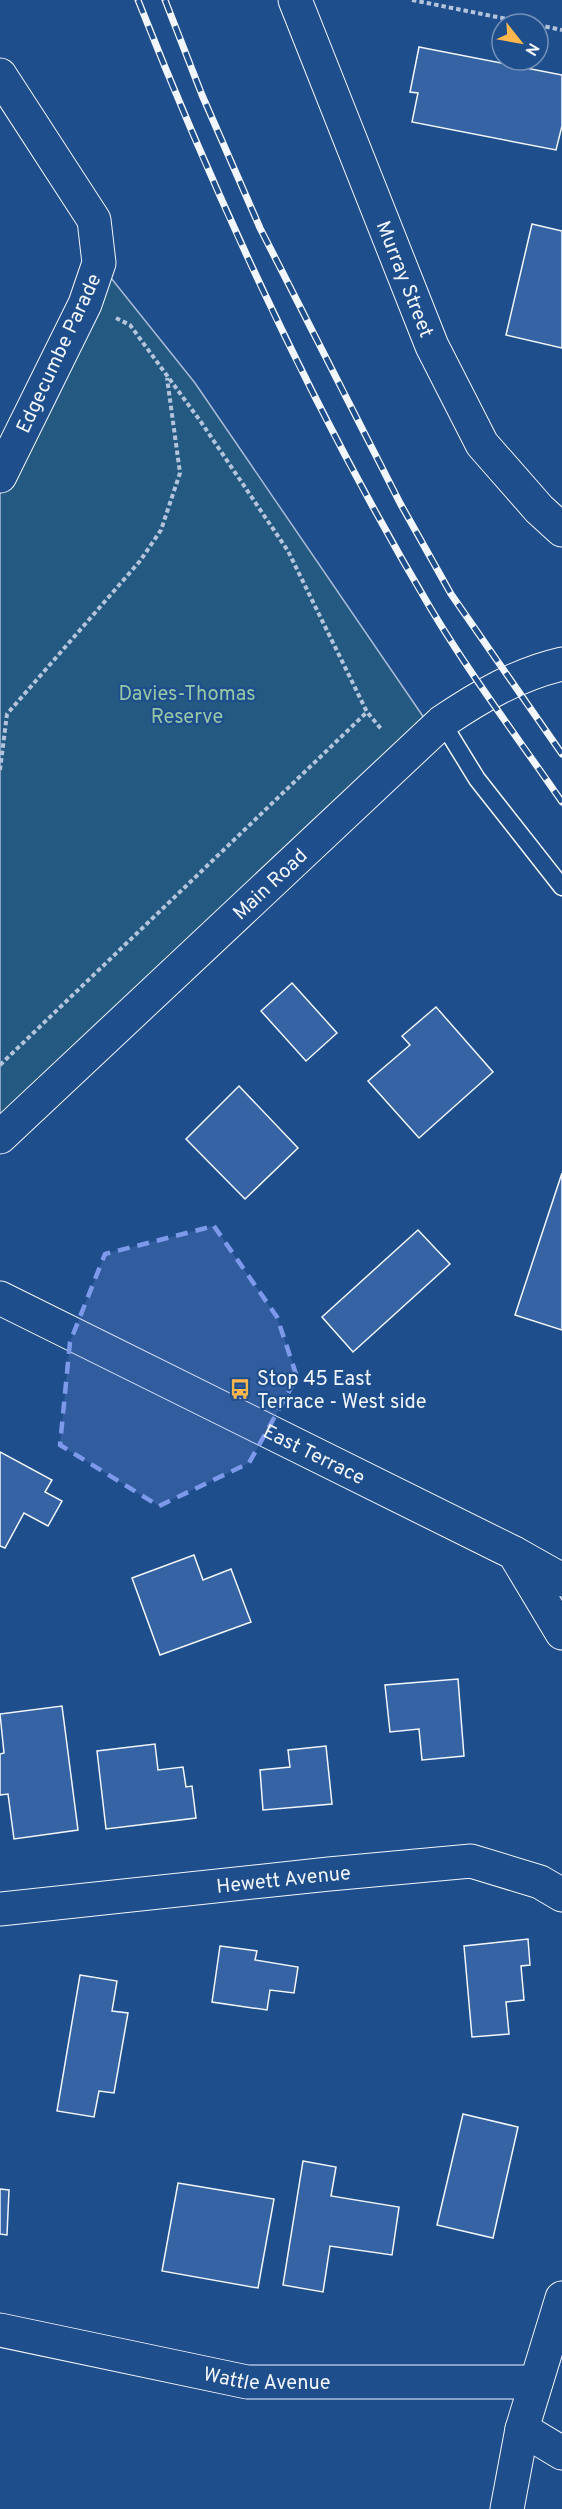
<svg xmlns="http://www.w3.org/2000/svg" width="562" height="2509" font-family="Overpass,sans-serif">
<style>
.green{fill:#245a82;stroke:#a8bbd7;stroke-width:1.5}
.building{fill:#3563a3;stroke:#f2f6ff;stroke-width:1.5}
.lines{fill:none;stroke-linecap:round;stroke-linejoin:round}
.service-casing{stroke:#f2f6ff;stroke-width:19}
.minor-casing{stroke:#f2f6ff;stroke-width:35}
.tertiary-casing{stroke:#f2f6ff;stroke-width:35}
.secondary-casing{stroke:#f2f6ff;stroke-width:35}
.path{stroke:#b3c4dc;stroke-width:4;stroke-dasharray:4.5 3;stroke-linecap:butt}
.service{stroke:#1f4e8c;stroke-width:16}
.minor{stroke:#1f4e8c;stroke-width:33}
.tertiary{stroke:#1f4e8c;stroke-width:33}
.secondary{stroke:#1f4e8c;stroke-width:33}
.rail-casing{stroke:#f2f6ff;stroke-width:7}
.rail{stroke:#1f4e8c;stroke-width:4.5;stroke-dasharray:14;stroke-linecap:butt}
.marked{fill:#7d9aea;fill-opacity:0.2;stroke:#7d9aea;stroke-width:4.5;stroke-dasharray:12 8;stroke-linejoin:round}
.labels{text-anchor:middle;stroke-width:4.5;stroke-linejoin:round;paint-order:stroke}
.street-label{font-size:20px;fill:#f2f6ff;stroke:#1f4e8c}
.park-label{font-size:20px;fill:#97c8a6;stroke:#1f4e8c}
.poi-label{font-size:20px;fill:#f2f6ff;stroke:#1f4e8c;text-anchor:start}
</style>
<rect width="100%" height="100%" fill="#1f4e8c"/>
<path class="green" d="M 99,263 L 195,383 L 433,731 L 0,1116 L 0,476 Z"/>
<g class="building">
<path d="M 419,47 L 562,75 L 562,126 L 556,150 L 412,122 L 418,93 L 410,92 Z"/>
<path d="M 532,224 L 562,231 L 562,348 L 506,335 Z"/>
<path d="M 292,983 L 337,1033 L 306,1061 L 261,1011 Z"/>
<path d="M 436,1007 L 493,1072 L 419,1138 L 368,1081 L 410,1045 L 402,1036 Z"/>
<path d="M 239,1086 L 298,1148 L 245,1199 L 186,1139 Z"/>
<path d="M 562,1173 L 562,1330 L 515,1315 Z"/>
<path d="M 418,1230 L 450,1264 L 353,1352 L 322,1317 Z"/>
<path d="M 0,1452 L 52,1480 L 45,1492 L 62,1501 L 48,1526 L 24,1513 L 5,1548 L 0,1546 Z"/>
<path d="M 194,1555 L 203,1580 L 231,1569 L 251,1622 L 160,1655 L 132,1578 Z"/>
<path d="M 458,1679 L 464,1756 L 422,1760 L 419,1729 L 390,1732 L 385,1685 Z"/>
<path d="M 62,1706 L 78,1830 L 14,1839 L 8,1794 L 0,1795 L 0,1754 L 4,1753 L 0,1714 Z"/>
<path d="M 155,1744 L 158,1770 L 183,1767 L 186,1787 L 192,1786 L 196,1818 L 106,1829 L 97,1751 Z"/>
<path d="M 326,1746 L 332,1804 L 263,1810 L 260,1770 L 290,1767 L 288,1750 Z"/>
<path d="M 528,1939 L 530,1965 L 521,1966 L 524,2000 L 506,2002 L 509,2034 L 472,2037 L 464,1946 Z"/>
<path d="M 220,1946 L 257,1951 L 255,1960 L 298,1967 L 294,1993 L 270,1990 L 267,2010 L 212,2002 Z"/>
<path d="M 80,1975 L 117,1981 L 112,2011 L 128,2013 L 114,2093 L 99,2091 L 94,2117 L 57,2111 Z"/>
<path d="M 463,2114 L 518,2127 L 493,2238 L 437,2225 Z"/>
<path d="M 303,2161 L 336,2167 L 331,2196 L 399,2207 L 392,2255 L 330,2246 L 323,2292 L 283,2285 Z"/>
<path d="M 178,2183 L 274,2199 L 258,2288 L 162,2271 Z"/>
<path d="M 0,2189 L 9,2190 L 7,2235 L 0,2234 Z"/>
</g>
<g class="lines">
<g class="service-casing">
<path id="service" d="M 442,722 L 477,779 L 562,887"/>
</g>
<g class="minor-casing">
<g id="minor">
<path id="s1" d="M 295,0 L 432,346 L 482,444 L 539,509 L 562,530"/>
<path d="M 0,75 L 94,220 L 99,263 L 85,304 L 0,476"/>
<path d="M 514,1553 L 562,1580"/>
<path id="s2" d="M 0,1909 L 329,1874 L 471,1861 L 540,1882 L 562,1895"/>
<path id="s3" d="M 0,2330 L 247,2382 L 536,2382"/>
<path d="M 522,2429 L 562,2453"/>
</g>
</g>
<g class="tertiary-casing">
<g id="tertiary">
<path id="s4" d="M 0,1298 L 514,1553 L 562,1633"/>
<path d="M 507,2509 L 522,2429 L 562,2298"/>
</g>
</g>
<g class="secondary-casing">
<g id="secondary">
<path id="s5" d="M 0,1137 L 442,722 C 479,697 518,674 562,664"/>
</g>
</g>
<g class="path">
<path d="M 412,0 L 532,24"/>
<path d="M 538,25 L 562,30"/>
<path d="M 116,318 L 130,325 L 201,422 L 288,551 L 367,712 L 382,730"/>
<path d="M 0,770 L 7,714 L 140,561 L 161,530 L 180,473 L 167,378"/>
<path d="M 0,1065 L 367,712"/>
</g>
<use href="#service" class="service"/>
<use href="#minor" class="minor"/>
<use href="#tertiary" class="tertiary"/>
<use href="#secondary" class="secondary"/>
<g class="rail-casing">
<g id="rail">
<path d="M 138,0 C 221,210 316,415 431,609 C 471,676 518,738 562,802"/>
<path d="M 165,0 L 202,95 L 260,228 L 400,503 L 451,594 L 562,754"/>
</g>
</g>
<use href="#rail" class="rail"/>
</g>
<path class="marked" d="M 214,1226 L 277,1317 L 297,1377 L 249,1463 L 159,1506 L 60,1445 L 70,1342 L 105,1254 Z"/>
<defs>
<g id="bus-bare" transform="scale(1.62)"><path d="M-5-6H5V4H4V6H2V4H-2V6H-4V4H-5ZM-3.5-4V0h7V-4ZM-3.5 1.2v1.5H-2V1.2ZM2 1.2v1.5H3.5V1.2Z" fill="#ffb74d" stroke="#1f4e8c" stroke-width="2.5" paint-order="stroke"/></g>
</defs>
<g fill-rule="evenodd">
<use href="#bus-bare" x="240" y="1389"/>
</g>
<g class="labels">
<g class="street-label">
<text dy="7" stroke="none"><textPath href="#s1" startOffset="300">Murray Street</textPath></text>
<text transform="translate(58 353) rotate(-65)" y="7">Edgecumbe Parade</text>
<text dy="7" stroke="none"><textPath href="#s5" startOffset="370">Main Road</textPath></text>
<text dy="7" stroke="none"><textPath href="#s4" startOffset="351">East Terrace</textPath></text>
<text dy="7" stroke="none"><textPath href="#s2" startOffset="285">Hewett Avenue</textPath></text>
<text dy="7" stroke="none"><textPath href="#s3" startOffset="272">Wattle Avenue</textPath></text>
</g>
<g class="park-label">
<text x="187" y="700">Davies-Thomas<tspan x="187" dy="23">Reserve</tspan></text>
</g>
<g class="poi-label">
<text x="257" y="1385">Stop 45 East<tspan x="257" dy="23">Terrace - West side</tspan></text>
</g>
</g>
<g transform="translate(520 42) rotate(121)"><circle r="28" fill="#1f4e8c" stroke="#7391ba" stroke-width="1.5"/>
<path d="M0-4.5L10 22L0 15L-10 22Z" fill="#ffb74d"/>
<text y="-9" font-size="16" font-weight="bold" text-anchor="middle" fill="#f2f6ff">N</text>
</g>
</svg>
